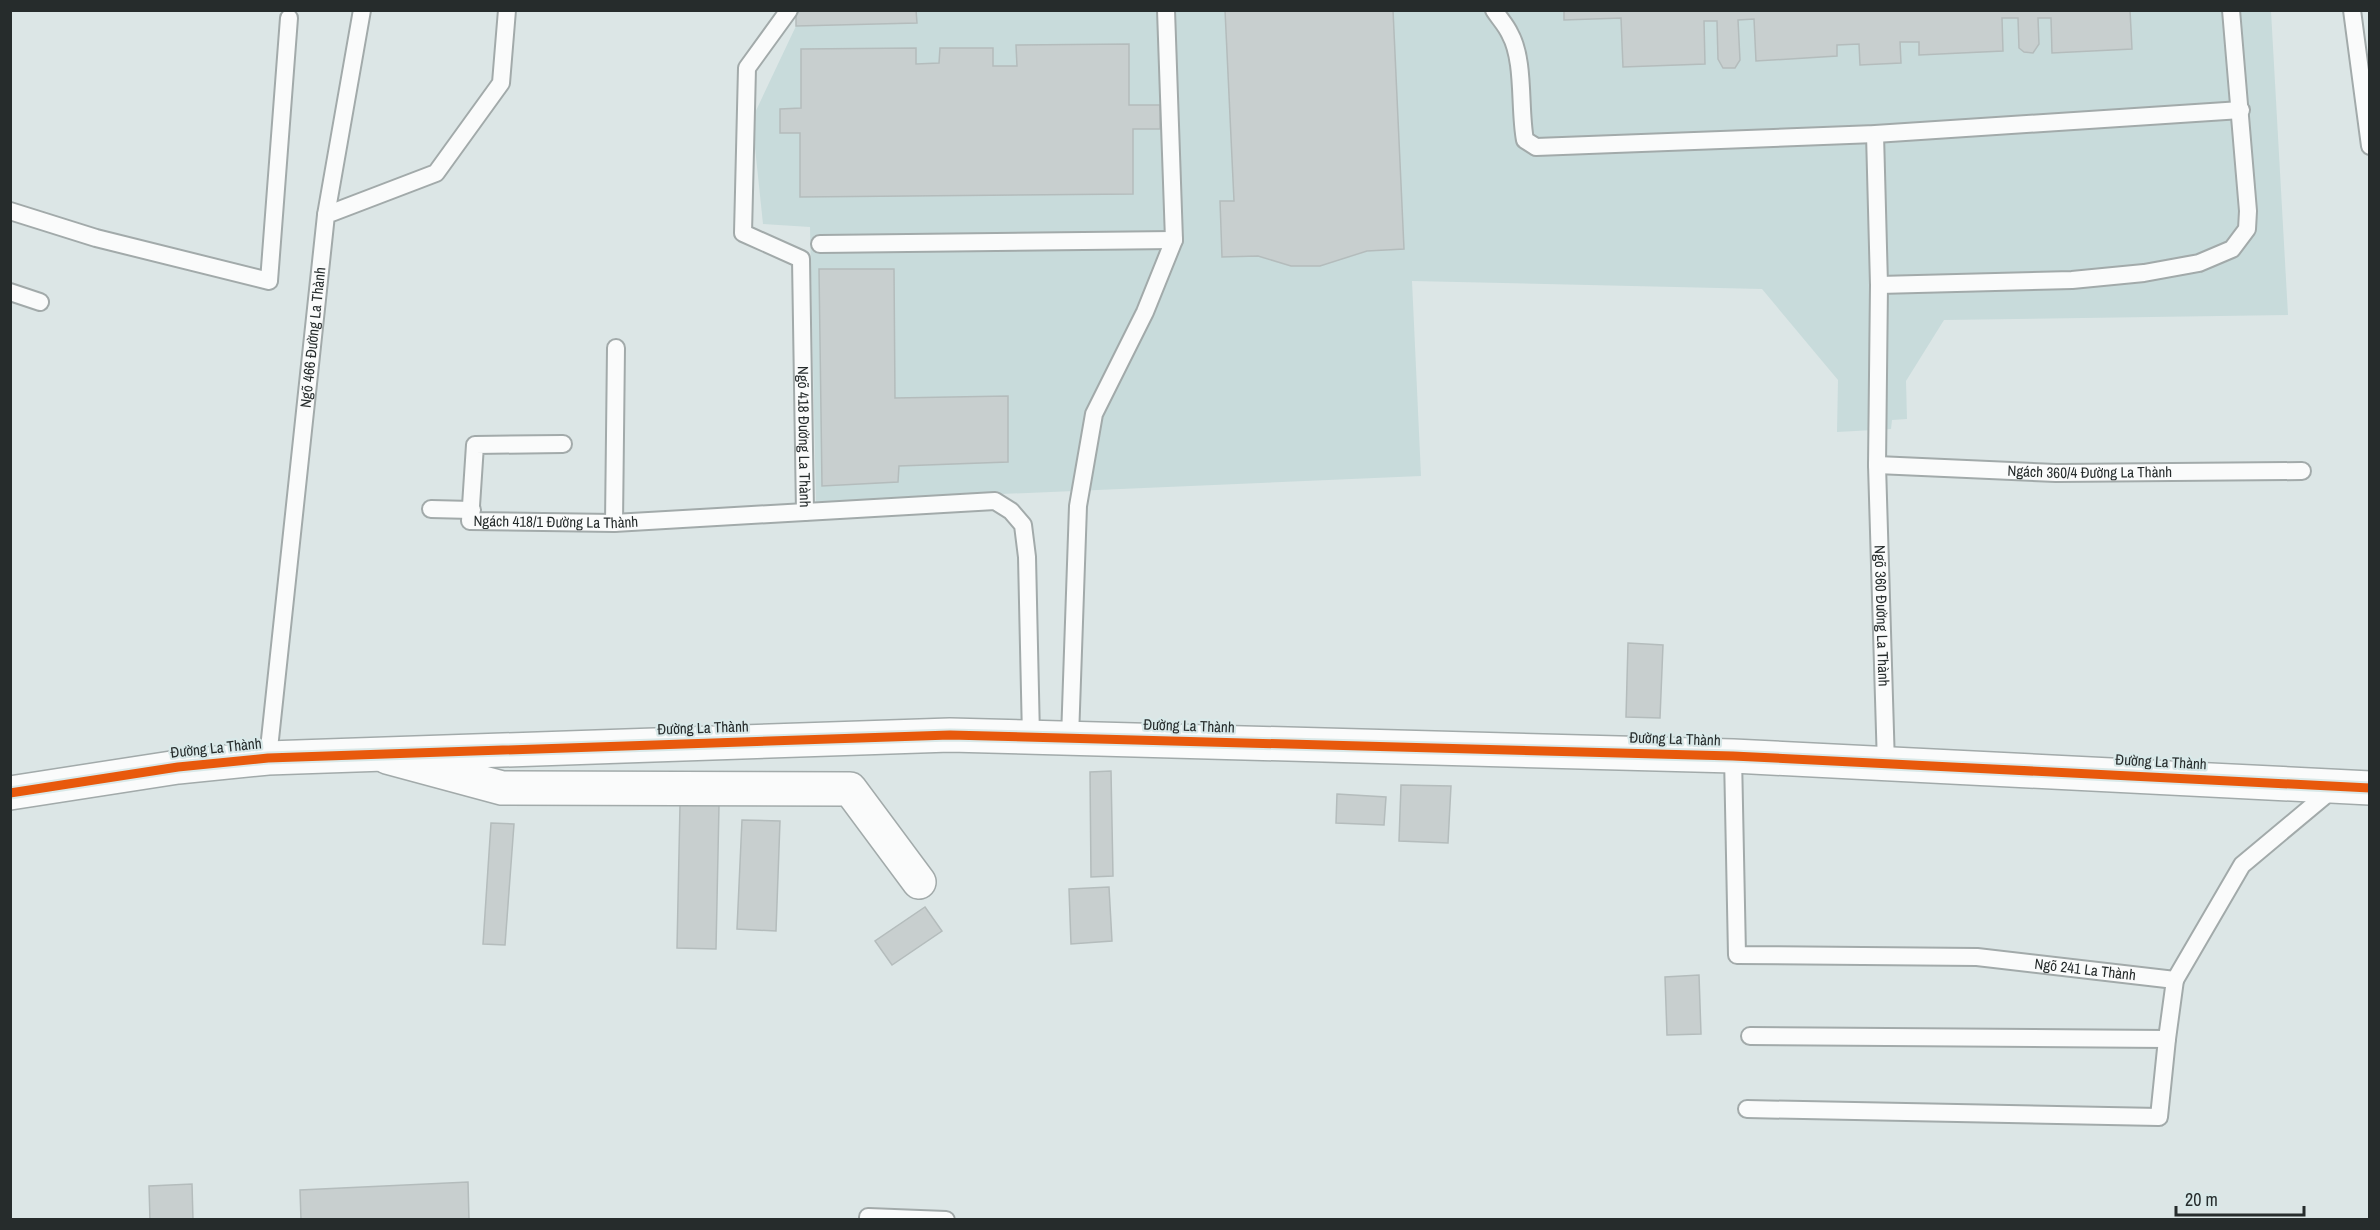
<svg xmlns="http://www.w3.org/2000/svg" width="2380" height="1230" font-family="'Archivo Narrow',sans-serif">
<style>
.built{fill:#c8dbdb}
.building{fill:#c8cfcf;stroke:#b4bcbc;stroke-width:1.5}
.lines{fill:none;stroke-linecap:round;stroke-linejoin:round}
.service-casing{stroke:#a2aaaa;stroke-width:20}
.minor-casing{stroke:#a2aaaa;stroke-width:36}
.tertiary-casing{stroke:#a2aaaa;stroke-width:36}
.service{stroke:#fafbfb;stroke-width:16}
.minor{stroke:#fafbfb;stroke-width:33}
.tertiary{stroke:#fafbfb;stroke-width:33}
.cycleway-casing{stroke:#d9e9e9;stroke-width:13}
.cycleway{stroke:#e8590c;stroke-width:9}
.labels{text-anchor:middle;stroke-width:4.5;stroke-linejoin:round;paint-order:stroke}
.street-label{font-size:15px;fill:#262c2c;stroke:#d9e9e9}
</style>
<rect width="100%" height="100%" fill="#dce6e6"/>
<path class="built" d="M 796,11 L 2271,11 L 2288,315 L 1944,320 L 1906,381 L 1907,419 L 1892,420 L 1891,429 L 1837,432 L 1838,380 L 1762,289 L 1412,281 L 1421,476 L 816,502 L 810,227 L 763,224 L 752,119 L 796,26 Z"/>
<g class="building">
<path d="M 796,10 L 916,10 L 917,23 L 796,26 Z"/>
<path d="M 1225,10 L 1393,10 L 1404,249 L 1367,251 L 1320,266 L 1291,266 L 1258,256 L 1222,257 L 1220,201 L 1234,201 Z"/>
<path d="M 1564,10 L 2130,10 L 2132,49 L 2052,53 L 2051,18 L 2038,18 L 2039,44 L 2033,53 L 2024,52 L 2019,48 L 2018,18 L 2002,18 L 2003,51 L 1919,55 L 1919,42 L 1900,42 L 1901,63 L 1860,65 L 1859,44 L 1837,45 L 1837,56 L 1756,61 L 1754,19 L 1738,20 L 1740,60 L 1735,68 L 1723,68 L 1718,59 L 1717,21 L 1704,21 L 1705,64 L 1623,67 L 1621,18 L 1564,20 Z"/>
<path d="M 1129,44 L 1129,105 L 1160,105 L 1160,129 L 1133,129 L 1133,194 L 800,197 L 800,133 L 780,133 L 780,109 L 801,108 L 801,49 L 916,48 L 916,64 L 939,63 L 940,48 L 993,48 L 993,66 L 1017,66 L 1016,45 Z"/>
<path d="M 819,269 L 894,269 L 895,398 L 1008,396 L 1008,462 L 899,466 L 898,482 L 822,486 Z"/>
<path d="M 1628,643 L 1663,645 L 1660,718 L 1626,717 Z"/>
<path d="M 1111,771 L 1113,876 L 1091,877 L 1090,772 Z"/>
<path d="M 1401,785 L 1451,786 L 1448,843 L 1399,841 Z"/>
<path d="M 1337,794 L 1386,797 L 1384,825 L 1336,823 Z"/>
<path d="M 680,805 L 719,805 L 716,949 L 677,948 Z"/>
<path d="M 742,820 L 780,821 L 776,931 L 737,929 Z"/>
<path d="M 491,823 L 514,824 L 505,945 L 483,944 Z"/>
<path d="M 1109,887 L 1112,941 L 1071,944 L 1069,889 Z"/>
<path d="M 925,907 L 942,931 L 892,965 L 875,941 Z"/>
<path d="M 1699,975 L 1701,1034 L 1667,1035 L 1665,977 Z"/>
<path d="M 468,1182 L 469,1220 L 301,1220 L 300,1190 Z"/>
<path d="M 192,1184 L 193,1220 L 150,1220 L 149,1186 Z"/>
</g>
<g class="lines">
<g class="service-casing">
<g id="service">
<path id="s1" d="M 789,10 L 747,68 L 743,233 L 801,259 L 805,512"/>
<path d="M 1494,10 C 1499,18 1506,25 1510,34 C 1525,61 1519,109 1525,140 L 1536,147 L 1875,134 L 2241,110"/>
<path d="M 2352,10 L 2370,146"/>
<path id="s2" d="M 1875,134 L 1879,285 L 1877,465 L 1886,765"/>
<path d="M 10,211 L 96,238 L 269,281 L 289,18"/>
<path d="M 326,215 L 362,10"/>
<path d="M 820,244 L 1174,240"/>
<path d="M 1879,285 L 2072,280 L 2144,273 L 2199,263 L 2232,249 L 2247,229 L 2248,211 L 2231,10"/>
<path d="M 10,292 L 40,302"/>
<path id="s3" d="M 563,444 L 475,445 L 470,521 L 614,523 L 995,501 L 1011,511 L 1023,525 L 1027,557 L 1031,737"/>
<path id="s4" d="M 1877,465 L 2056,473 L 2302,471"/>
<path d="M 431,509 L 472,510"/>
<path d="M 614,523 L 616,348"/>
<path d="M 1070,738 L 1078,506 L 1094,414 L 1145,312 L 1174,240 L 1166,10"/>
<path id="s5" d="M 1733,756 L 1737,955 L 1977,957 L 2175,980 L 2242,865 L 2334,788"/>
<path id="s6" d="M 268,758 L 326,215 L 436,173 L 501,83 L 507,10"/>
<path d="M 1750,1036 L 2167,1039 L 2175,980"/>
<path d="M 1747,1109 L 2159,1117 L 2167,1039"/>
<path d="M 868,1220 L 868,1217 L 946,1220"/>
</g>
</g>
<g class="minor-casing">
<path id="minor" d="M 387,757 L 502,788 L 850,789 L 919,882"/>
</g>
<g class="tertiary-casing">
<path id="tertiary" d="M 10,793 L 178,767 L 268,758 L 950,735 L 1733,756 L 2370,788"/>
</g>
<use href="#service" class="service"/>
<use href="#minor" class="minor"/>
<use href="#tertiary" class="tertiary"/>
<g class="cycleway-casing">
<path id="cycleway" d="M 10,793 L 178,767 L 268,758 L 950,735 L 1733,756 L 2370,788"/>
</g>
<use href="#cycleway" class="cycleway"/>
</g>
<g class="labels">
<g class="street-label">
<text dy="5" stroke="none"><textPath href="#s6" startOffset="423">Ngõ 466 Đường La Thành</textPath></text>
<text dy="5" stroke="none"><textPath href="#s1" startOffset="478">Ngõ 418 Đường La Thành</textPath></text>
<text dy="5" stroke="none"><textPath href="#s4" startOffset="213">Ngách 360/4 Đường La Thành</textPath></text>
<text dy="5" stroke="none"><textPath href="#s3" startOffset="250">Ngách 418/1 Đường La Thành</textPath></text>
<text dy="5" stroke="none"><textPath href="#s2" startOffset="482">Ngõ 360 Đường La Thành</textPath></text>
<text transform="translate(1189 726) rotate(2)" y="5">Đường La Thành</text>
<text transform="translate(703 728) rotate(-2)" y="5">Đường La Thành</text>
<text transform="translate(1675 739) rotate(2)" y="5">Đường La Thành</text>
<text transform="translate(216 748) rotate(-6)" y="5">Đường La Thành</text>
<text transform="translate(2161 762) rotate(3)" y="5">Đường La Thành</text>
<text dy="5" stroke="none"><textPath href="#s5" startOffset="548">Ngõ 241 La Thành</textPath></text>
</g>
</g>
<rect width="2380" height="1230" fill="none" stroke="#262c2c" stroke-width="24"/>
<path d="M2176 1206v9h128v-9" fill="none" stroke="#262c2c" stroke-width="3"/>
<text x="2185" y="1206" font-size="18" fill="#262c2c" stroke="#d9e9e9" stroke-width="4.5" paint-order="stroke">20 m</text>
</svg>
